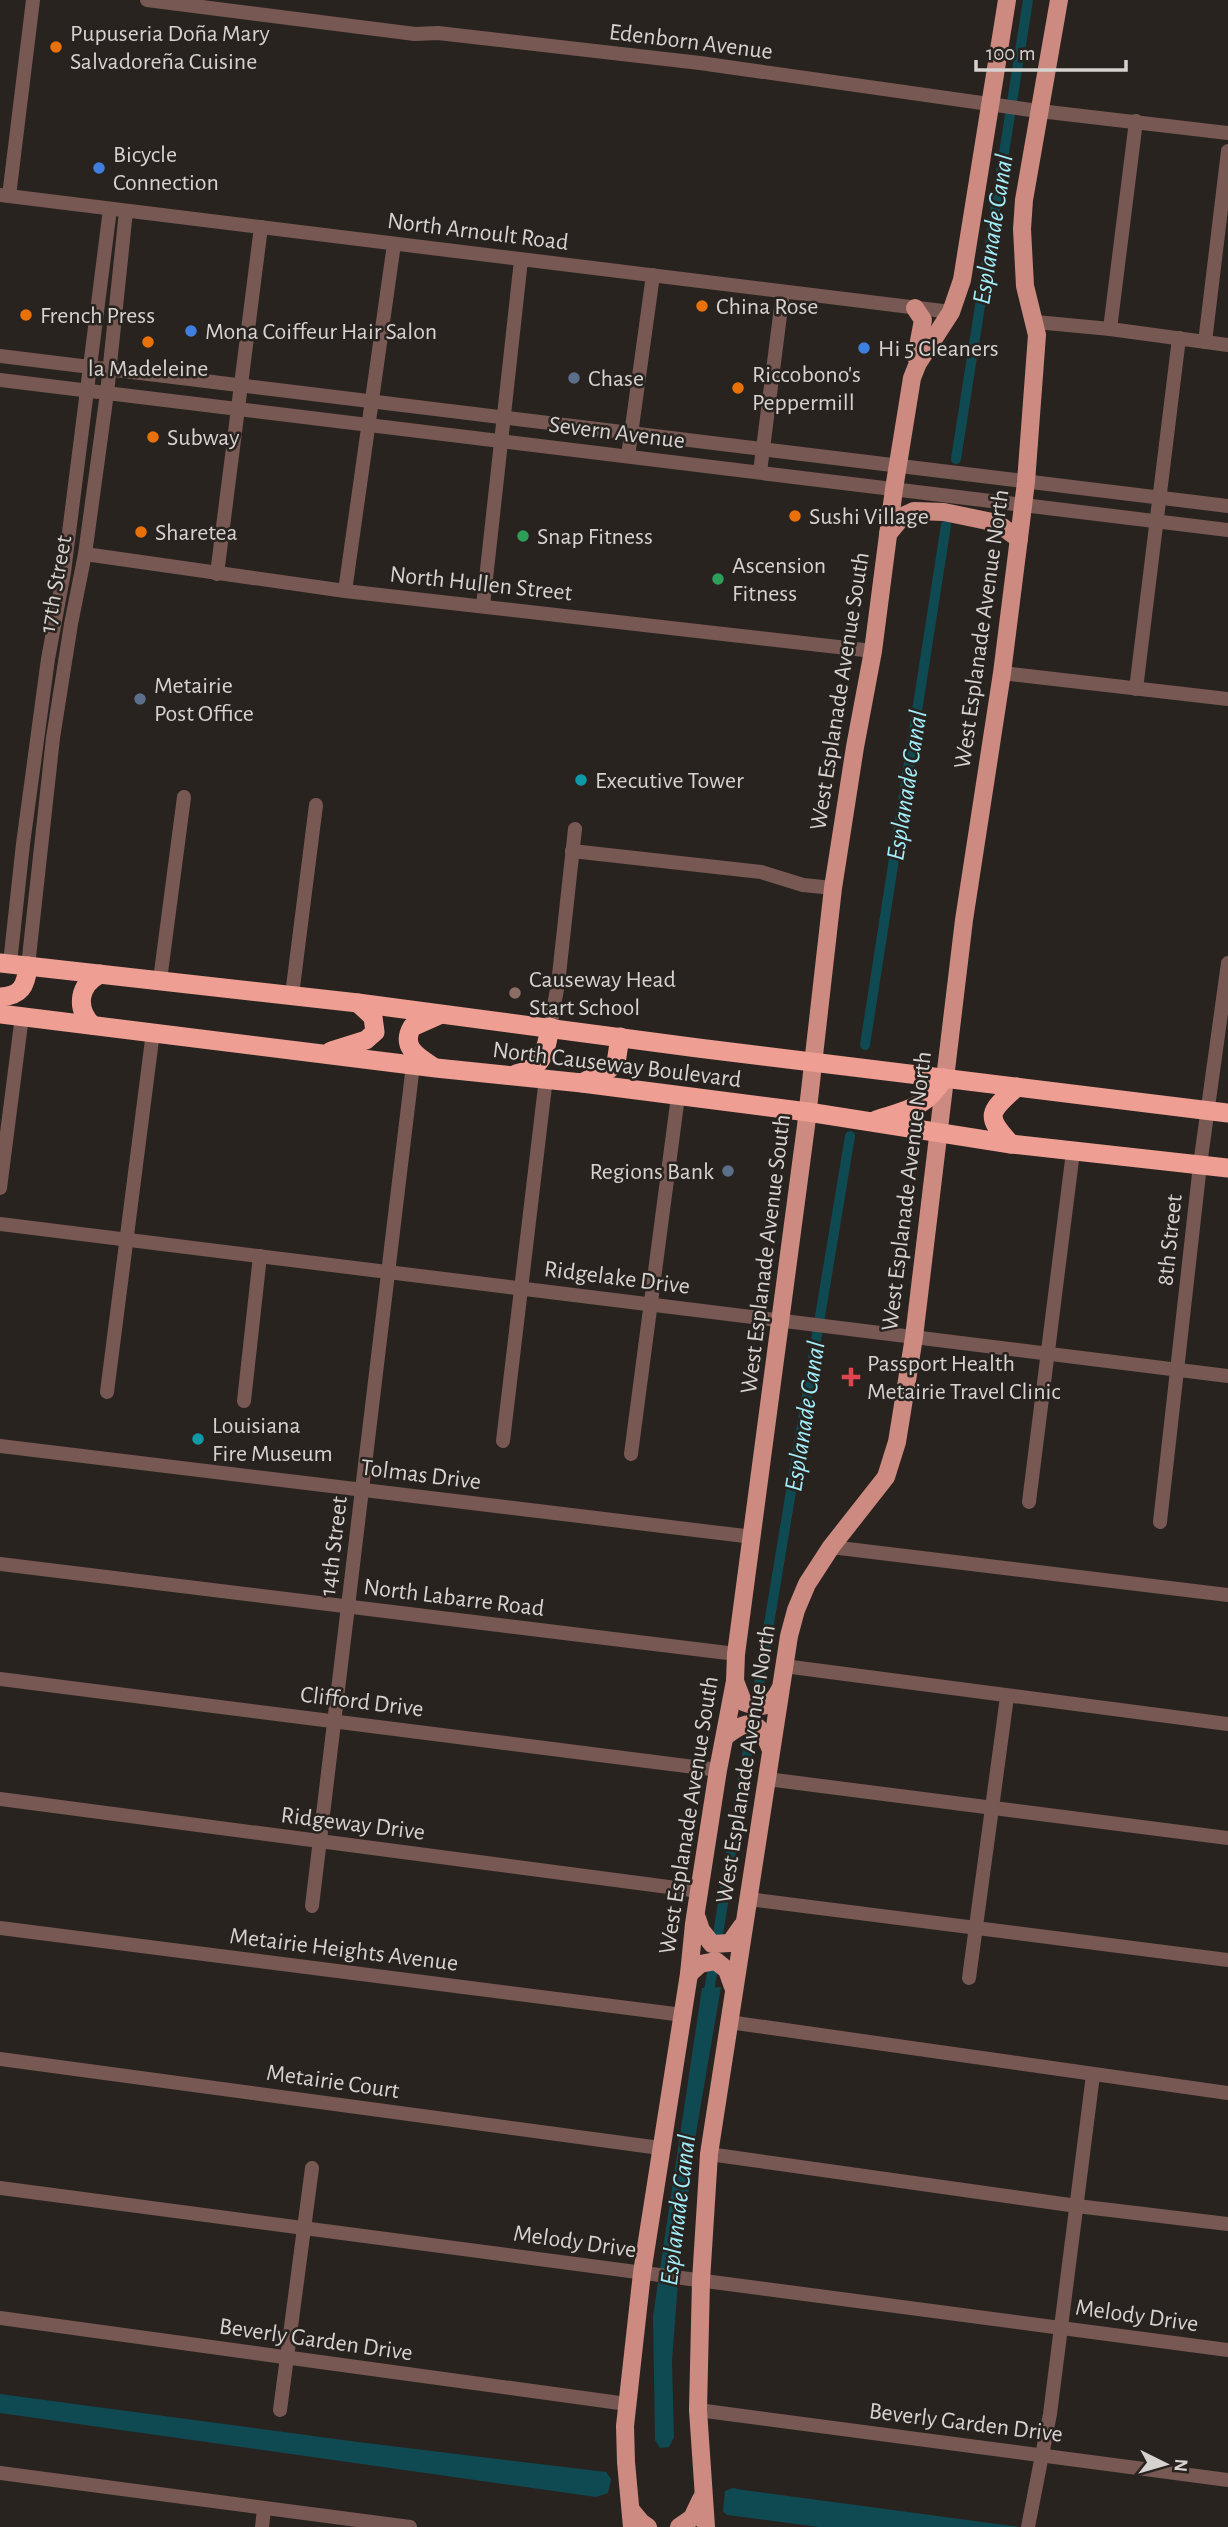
<svg xmlns="http://www.w3.org/2000/svg" width="1228" height="2527" font-family="'Alegreya Sans',sans-serif">
<style>
.water{fill:#0f4a52}
.lines{fill:none;stroke-linecap:round;stroke-linejoin:round}
.canal{stroke:#0f4a52;stroke-width:10}
.minor{stroke:#785853;stroke-width:14}
.major{stroke:#cd8a80;stroke-width:18}
.highway{stroke:#ee9e92;stroke-width:19}
.food-dot{fill:#e8710a;stroke:#28231f;stroke-width:2.5}
.shop-dot{fill:#3f7fe0;stroke:#28231f;stroke-width:2.5}
.service-dot{fill:#5c6f8a;stroke:#28231f;stroke-width:2.5}
.leisure-dot{fill:#2e9e5b;stroke:#28231f;stroke-width:2.5}
.culture-dot{fill:#0f9aa8;stroke:#28231f;stroke-width:2.5}
.education-dot{fill:#8d6e63;stroke:#28231f;stroke-width:2.5}
.health-dot{fill:#e0444e;stroke:#28231f;stroke-width:2.5}
.labels{text-anchor:middle;stroke-width:5;stroke-linejoin:round;paint-order:stroke}
.poi-label{font-size:24px;fill:#d5d2cf;stroke:#28231f;text-anchor:start}
.street-label{font-size:24px;fill:#d5d2cf;stroke:#28231f}
.water-label{font-size:26px;font-style:italic;fill:#a1eefa;stroke:#28231f}
</style>
<rect width="100%" height="100%" fill="#28231f"/>
<g class="water">
<path d="M 721,1987 L 697,2127 L 680,2256 L 672,2361 L 674,2437 L 669,2447 L 660,2448 L 655,2440 L 653,2316 L 702,1988 Z"/>
<path d="M 0,2394 L 358,2442 L 606,2472 L 611,2479 L 608,2493 L 596,2497 L 0,2413 Z"/>
<path d="M 733,2488 L 743,2490 L 1020,2527 L 819,2527 L 727,2515 L 723,2511 L 725,2491 Z"/>
</g>
<g class="lines">
<g class="canal">
<path d="M 956,459 L 1028,0"/>
<path d="M 865,1045 L 946,525"/>
<path d="M 757,1696 L 850,1136"/>
<path d="M 718,1934 L 750,1736"/>
<path d="M 707,2002 L 712,1973"/>
</g>
<g class="minor">
<path d="M 147,0 L 415,34 L 438,33 L 700,63 L 1031,110 L 1228,133"/>
<path d="M 0,195 L 951,312"/>
<path d="M 9,196 L 33,0"/>
<path d="M 1036,322 L 1110,329 L 1228,345"/>
<path d="M 1110,329 L 1136,121"/>
<path d="M 1205,342 L 1228,151"/>
<path d="M 0,356 L 1228,506"/>
<path d="M 0,380 L 1228,530"/>
<path d="M 628,456 L 653,275"/>
<path d="M 760,472 L 783,292"/>
<path d="M 85,554 L 345,591 L 873,651"/>
<path d="M 217,574 L 261,227"/>
<path d="M 345,591 L 394,244"/>
<path d="M 483,606 L 521,260"/>
<path d="M 1002,673 L 1228,699"/>
<path d="M 1136,689 L 1179,338"/>
<path d="M 572,851 L 761,872 L 803,885 L 833,888"/>
<path d="M 10,963 L 23,844 L 48,659 L 64,572 L 110,209"/>
<path d="M 28,966 L 53,738 L 71,624 L 85,554 L 107,393 L 126,211"/>
<path d="M 160,980 L 184,797"/>
<path d="M 292,995 L 316,805"/>
<path d="M 550,1027 L 558,984 L 575,829"/>
<path d="M 0,1188 L 22,1016"/>
<path d="M 0,1224 L 1228,1376"/>
<path d="M 107,1392 L 153,1032"/>
<path d="M 244,1401 L 260,1256"/>
<path d="M 503,1441 L 546,1078"/>
<path d="M 0,1446 L 753,1537"/>
<path d="M 631,1454 L 678,1096"/>
<path d="M 1029,1502 L 1073,1152"/>
<path d="M 1160,1522 L 1200,1165 L 1228,963"/>
<path d="M 831,1547 L 1228,1595"/>
<path d="M 0,1564 L 736,1654"/>
<path d="M 784,1666 L 1228,1724"/>
<path d="M 0,1679 L 718,1770"/>
<path d="M 767,1779 L 1228,1838"/>
<path d="M 0,1799 L 699,1891"/>
<path d="M 748,1899 L 1228,1960"/>
<path d="M 312,1906 L 413,1065"/>
<path d="M 0,1928 L 683,2015"/>
<path d="M 969,1978 L 1007,1697"/>
<path d="M 729,2022 L 1228,2093"/>
<path d="M 0,2059 L 660,2148"/>
<path d="M 709,2154 L 1077,2206 L 1228,2224"/>
<path d="M 0,2188 L 1228,2350"/>
<path d="M 0,2318 L 627,2404"/>
<path d="M 280,2410 L 312,2168"/>
<path d="M 698,2410 L 1228,2480"/>
<path d="M 0,2473 L 410,2527"/>
<path d="M 262,2527 L 264,2509"/>
<path d="M 1028,2527 L 1050,2414 L 1093,2075"/>
</g>
<g class="major">
<path d="M 915,308 L 923,320 L 916,357"/>
<path d="M 888,534 L 903,516 L 914,511 L 944,512 L 997,523 L 1019,539"/>
<path d="M 735,1681 L 743,1702 C 763,1710 771,1707 780,1689"/>
<path d="M 726,1736 C 751,1716 760,1722 771,1750"/>
<path d="M 697,1918 L 701,1930 L 712,1944 L 730,1943 L 742,1926"/>
<path d="M 689,1974 L 700,1964 L 716,1961 L 727,1970 L 733,1987"/>
<path d="M 631,2510 L 641,2522 L 648,2527"/>
<path d="M 632,2527 L 626,2462 L 625,2426 L 642,2273 L 689,1974 L 694,1924 L 718,1770 L 735,1681 L 736,1654 L 806,1126 L 833,888 L 855,747 L 873,651 L 894,489 L 912,378 L 918,363 L 951,312 L 962,280 L 1007,0"/>
<path d="M 679,2527 L 692,2518 L 701,2499"/>
<path d="M 706,2527 L 698,2410 L 701,2281 L 709,2154 L 789,1636 L 796,1610 L 807,1584 L 831,1547 L 886,1477 L 897,1442 L 914,1337 L 964,920 L 1002,673 L 1026,482 L 1037,335 L 1025,286 L 1022,229 L 1024,200 L 1059,0"/>
</g>
<g class="highway">
<path d="M 0,963 L 358,1003 L 698,1048 L 1228,1113"/>
<path d="M 0,997 C 21,996 26,986 28,966"/>
<path d="M 0,1014 L 436,1068 L 582,1083 L 808,1112 L 1011,1144 L 1228,1168"/>
<path d="M 92,1025 C 75,1007 79,985 100,974"/>
<path d="M 331,1051 L 366,1040 L 375,1032 L 373,1017 L 358,1003"/>
<path d="M 432,1066 C 416,1056 401,1046 412,1027 L 439,1015"/>
<path d="M 516,1074 C 544,1067 545,1054 550,1027"/>
<path d="M 582,1083 L 609,1069 L 616,1063 L 620,1037"/>
<path d="M 876,1120 C 907,1110 926,1108 944,1078"/>
<path d="M 1011,1144 C 984,1115 989,1112 1017,1087"/>
</g>
</g>
<g class="food-dot">
<circle cx="56" cy="47" r="7"/>
<circle cx="702" cy="306" r="7"/>
<circle cx="26" cy="315" r="7"/>
<circle cx="148" cy="342" r="7"/>
<circle cx="738" cy="388" r="7"/>
<circle cx="153" cy="437" r="7"/>
<circle cx="795" cy="516" r="7"/>
<circle cx="141" cy="532" r="7"/>
</g>
<g class="shop-dot">
<circle cx="99" cy="168" r="7"/>
<circle cx="191" cy="331" r="7"/>
<circle cx="864" cy="348" r="7"/>
</g>
<g class="service-dot">
<circle cx="574" cy="378" r="7"/>
<circle cx="140" cy="699" r="7"/>
<circle cx="728" cy="1171" r="7"/>
</g>
<g class="leisure-dot">
<circle cx="523" cy="536" r="7"/>
<circle cx="718" cy="579" r="7"/>
</g>
<g class="culture-dot">
<circle cx="581" cy="780" r="7"/>
<circle cx="198" cy="1439" r="7"/>
</g>
<circle class="education-dot" cx="515" cy="993" r="7"/>
<path class="health-dot" d="M847.5 1366.5h7v7h7v7h-7v7h-7v-7h-7v-7h7z"/>
<g class="labels">
<g class="poi-label">
<text x="70" y="41">Pupuseria Doña Mary<tspan x="70" dy="28">Salvadoreña Cuisine</tspan></text>
<text x="113" y="162">Bicycle<tspan x="113" dy="28">Connection</tspan></text>
<text x="716" y="314">China Rose</text>
<text x="40" y="323">French Press</text>
<text x="205" y="339">Mona Coiffeur Hair Salon</text>
<text x="878" y="356">Hi 5 Cleaners</text>
<text x="148" y="376" text-anchor="middle">la Madeleine</text>
<text x="752" y="382">Riccobono's<tspan x="752" dy="28">Peppermill</tspan></text>
<text x="588" y="386">Chase</text>
<text x="167" y="445">Subway</text>
<text x="809" y="524">Sushi Village</text>
<text x="155" y="540">Sharetea</text>
<text x="537" y="544">Snap Fitness</text>
<text x="732" y="573">Ascension<tspan x="732" dy="28">Fitness</tspan></text>
<text x="154" y="693">Metairie<tspan x="154" dy="28">Post Office</tspan></text>
<text x="595" y="788">Executive Tower</text>
<text x="529" y="987">Causeway Head<tspan x="529" dy="28">Start School</tspan></text>
<text x="714" y="1179" text-anchor="end">Regions Bank</text>
<text x="867" y="1371">Passport Health<tspan x="867" dy="28">Metairie Travel Clinic</tspan></text>
<text x="212" y="1433">Louisiana<tspan x="212" dy="28">Fire Museum</tspan></text>
</g>
<g class="street-label">
<text transform="translate(691 41) rotate(7)" y="8">Edenborn Avenue</text>
<text transform="translate(478 231) rotate(7)" y="8">North Arnoult Road</text>
<text transform="translate(617 432) rotate(7)" y="8">Severn Avenue</text>
<text transform="translate(481 583) rotate(6)" y="8">North Hullen Street</text>
<text transform="translate(55 584) rotate(-80)" y="8">17th Street</text>
<text transform="translate(981 629) rotate(-82)" y="8">West Esplanade Avenue North</text>
<text transform="translate(839 691) rotate(-81)" y="8">West Esplanade Avenue South</text>
<text transform="translate(617 1064) rotate(7)" y="8">North Causeway Boulevard</text>
<text transform="translate(906 1191) rotate(-83)" y="8">West Esplanade Avenue North</text>
<text transform="translate(1169 1240) rotate(-84)" y="8">8th Street</text>
<text transform="translate(765 1254) rotate(-83)" y="8">West Esplanade Avenue South</text>
<text transform="translate(617 1277) rotate(7)" y="8">Ridgelake Drive</text>
<text transform="translate(421 1474) rotate(7)" y="8">Tolmas Drive</text>
<text transform="translate(333 1546) rotate(-83)" y="8">14th Street</text>
<text transform="translate(454 1597) rotate(7)" y="8">North Labarre Road</text>
<text transform="translate(362 1701) rotate(7)" y="8">Clifford Drive</text>
<text transform="translate(745 1764) rotate(-81)" y="8">West Esplanade Avenue North</text>
<text transform="translate(688 1815) rotate(-81)" y="8">West Esplanade Avenue South</text>
<text transform="translate(353 1823) rotate(7)" y="8">Ridgeway Drive</text>
<text transform="translate(344 1949) rotate(7)" y="8">Metairie Heights Avenue</text>
<text transform="translate(333 2081) rotate(8)" y="8">Metairie Court</text>
<text transform="translate(575 2241) rotate(8)" y="8">Melody Drive</text>
<text transform="translate(1137 2315) rotate(8)" y="8">Melody Drive</text>
<text transform="translate(316 2339) rotate(8)" y="8">Beverly Garden Drive</text>
<text transform="translate(966 2422) rotate(7)" y="8">Beverly Garden Drive</text>
</g>
<g class="water-label">
<text transform="translate(992 229) rotate(-81)" y="9">Esplanade Canal</text>
<text transform="translate(906 785) rotate(-81)" y="9">Esplanade Canal</text>
<text transform="translate(804 1416) rotate(-81)" y="9">Esplanade Canal</text>
<text transform="translate(677 2210) rotate(-83)" y="9">Esplanade Canal</text>
</g>
</g>
<g transform="translate(1165 2464) rotate(95)" stroke="#28231f" stroke-width="5" paint-order="stroke">
<path d="M0-5L12 26L0 18L-12 26Z" fill="#d5d2cf"/>
<text y="-10" font-size="19" font-weight="bold" text-anchor="middle" fill="#d5d2cf">N</text>
</g>
<path d="M976 60v10h150v-10" fill="none" stroke="#d5d2cf" stroke-width="3.5"/>
<text x="986" y="60" font-size="21" fill="#d5d2cf" stroke="#28231f" stroke-width="5" paint-order="stroke">100 m</text>
</svg>
